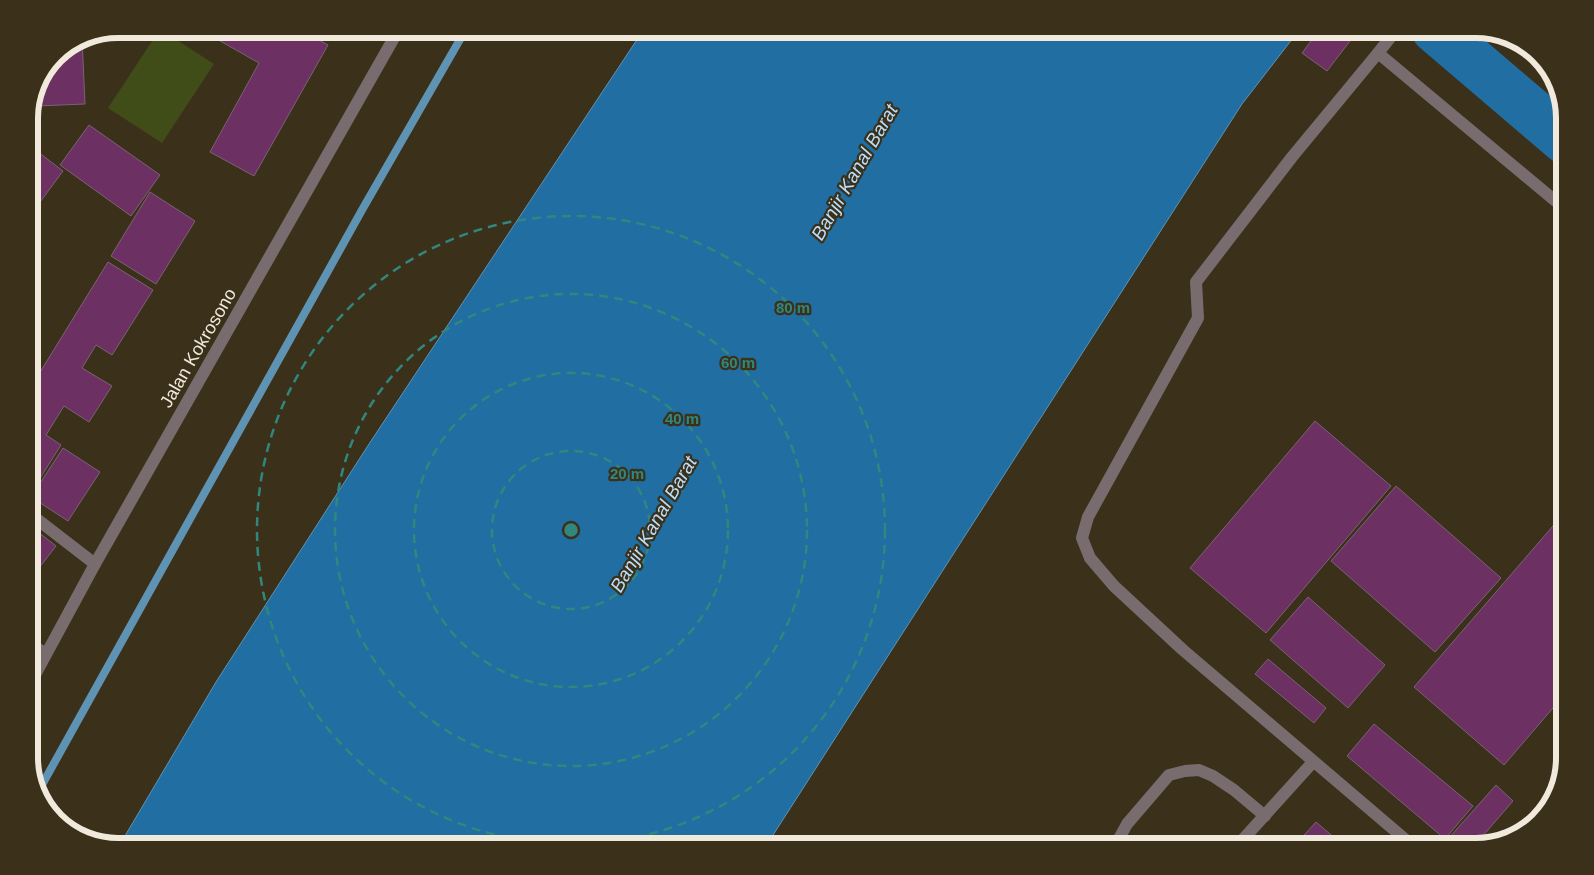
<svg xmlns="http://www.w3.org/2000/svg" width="1594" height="875" font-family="Helvetica,sans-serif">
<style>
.green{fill:#404d19}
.water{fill:#206ea2;stroke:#5e93b3}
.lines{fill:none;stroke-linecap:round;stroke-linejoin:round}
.stream{stroke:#5e93b3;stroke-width:8}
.river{stroke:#206ea2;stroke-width:48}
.building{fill:#6d3063;stroke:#796374}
.minor{stroke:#796c6f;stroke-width:12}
.ring{fill:none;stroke:#31877e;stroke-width:2.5;stroke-dasharray:9 6}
.labels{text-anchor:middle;stroke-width:4.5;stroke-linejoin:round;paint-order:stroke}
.street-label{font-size:18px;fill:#f0e9dc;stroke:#3b301a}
.water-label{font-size:19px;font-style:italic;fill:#badefc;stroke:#3b301a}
.rim{fill:none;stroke:#f0e9dc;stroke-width:6}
.centre{fill:#31877e;stroke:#3b301a;stroke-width:2.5}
.ring-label{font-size:15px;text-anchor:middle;font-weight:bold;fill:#31877e;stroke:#3b301a;stroke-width:4.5;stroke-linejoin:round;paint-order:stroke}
</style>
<rect width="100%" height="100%" fill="#3b301a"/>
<path class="green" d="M 160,29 L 214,64 L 162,143 L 108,108 Z"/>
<path class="water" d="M 644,29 L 1300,29 L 1242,104 L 766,846 L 119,846 L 216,682 L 369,444 Z"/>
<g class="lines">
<path class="stream" d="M 38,792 L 362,210 L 466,29"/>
<path class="river" d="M 1435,29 L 1565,140"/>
</g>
<g class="building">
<path d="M 199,29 L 299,29 L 328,45 L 254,176 L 210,152 L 259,63 Z"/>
<path d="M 1320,29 L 1342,29 L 1353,37 L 1327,71 L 1302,53 Z"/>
<path d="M 82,37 L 85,104 L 37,106 L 36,95 L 55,55 Z"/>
<path d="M 89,125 L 160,175 L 131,216 L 60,165 Z"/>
<path d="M 29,145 L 63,171 L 29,217 Z"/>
<path d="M 150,192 L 195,221 L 156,284 L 111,256 Z"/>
<path d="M 108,262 L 153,290 L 112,355 L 96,345 L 82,368 L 112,386 L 89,422 L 64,406 L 46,435 L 61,445 L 37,483 L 29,478 L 29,390 Z"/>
<path d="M 1315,421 L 1391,486 L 1266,633 L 1190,568 Z"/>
<path d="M 63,448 L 100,472 L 68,521 L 31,497 Z"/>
<path d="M 1396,486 L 1501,578 L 1435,652 L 1331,561 Z"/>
<path d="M 1565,512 L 1565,694 L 1504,765 L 1414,687 Z"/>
<path d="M 29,525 L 56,546 L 29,581 Z"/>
<path d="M 1308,597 L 1385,665 L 1348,708 L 1270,640 Z"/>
<path d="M 1268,659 L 1326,708 L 1314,723 L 1255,674 Z"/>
<path d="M 1374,724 L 1473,806 L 1445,839 L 1347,756 Z"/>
<path d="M 1496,785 L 1513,801 L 1474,846 L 1457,846 L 1448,839 Z"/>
<path d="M 1316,822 L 1344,846 L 1299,846 L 1296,844 Z"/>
</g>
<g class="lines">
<g class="minor">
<path d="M 1397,29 L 1378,53 L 1565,209"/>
<path d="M 1378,53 L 1292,157 L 1196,282 L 1198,318 L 1088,517 L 1082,538 L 1090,558 L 1114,586 L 1183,650 L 1413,846"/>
<path d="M 29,513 L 95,564"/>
<path d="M 29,643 L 46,654"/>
<path d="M 29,686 L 95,564 L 399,29"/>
<path d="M 1115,846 L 1127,824 L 1169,775 L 1185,771 L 1199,770 L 1213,776 L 1234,790 L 1265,816"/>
<path d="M 1237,846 L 1313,762"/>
</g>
</g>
<g class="ring">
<circle cx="571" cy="530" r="79"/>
<circle cx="571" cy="530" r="157"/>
<circle cx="571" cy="530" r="236"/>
<circle cx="571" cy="530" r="314"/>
</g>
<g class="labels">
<g class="street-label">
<text transform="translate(198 348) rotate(-60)" y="6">Jalan Kokrosono</text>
</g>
<g class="water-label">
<text transform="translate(854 172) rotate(-60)" y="7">Banjir Kanal Barat</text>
<text transform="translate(653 524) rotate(-60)" y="7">Banjir Kanal Barat</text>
</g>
</g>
<path d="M0 0H1594V875H0ZM118 38H1476A80 80 0 0 1 1556 118V758A80 80 0 0 1 1476 838H118A80 80 0 0 1 38 758V118A80 80 0 0 1 118 38Z" fill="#3b301a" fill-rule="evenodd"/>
<path class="rim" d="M118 38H1476A80 80 0 0 1 1556 118V758A80 80 0 0 1 1476 838H118A80 80 0 0 1 38 758V118A80 80 0 0 1 118 38Z"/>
<circle cx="571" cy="530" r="8" class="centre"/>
<g class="ring-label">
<text x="793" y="313">80 m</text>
<text x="738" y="368">60 m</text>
<text x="682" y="424">40 m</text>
<text x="627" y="479">20 m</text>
</g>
</svg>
